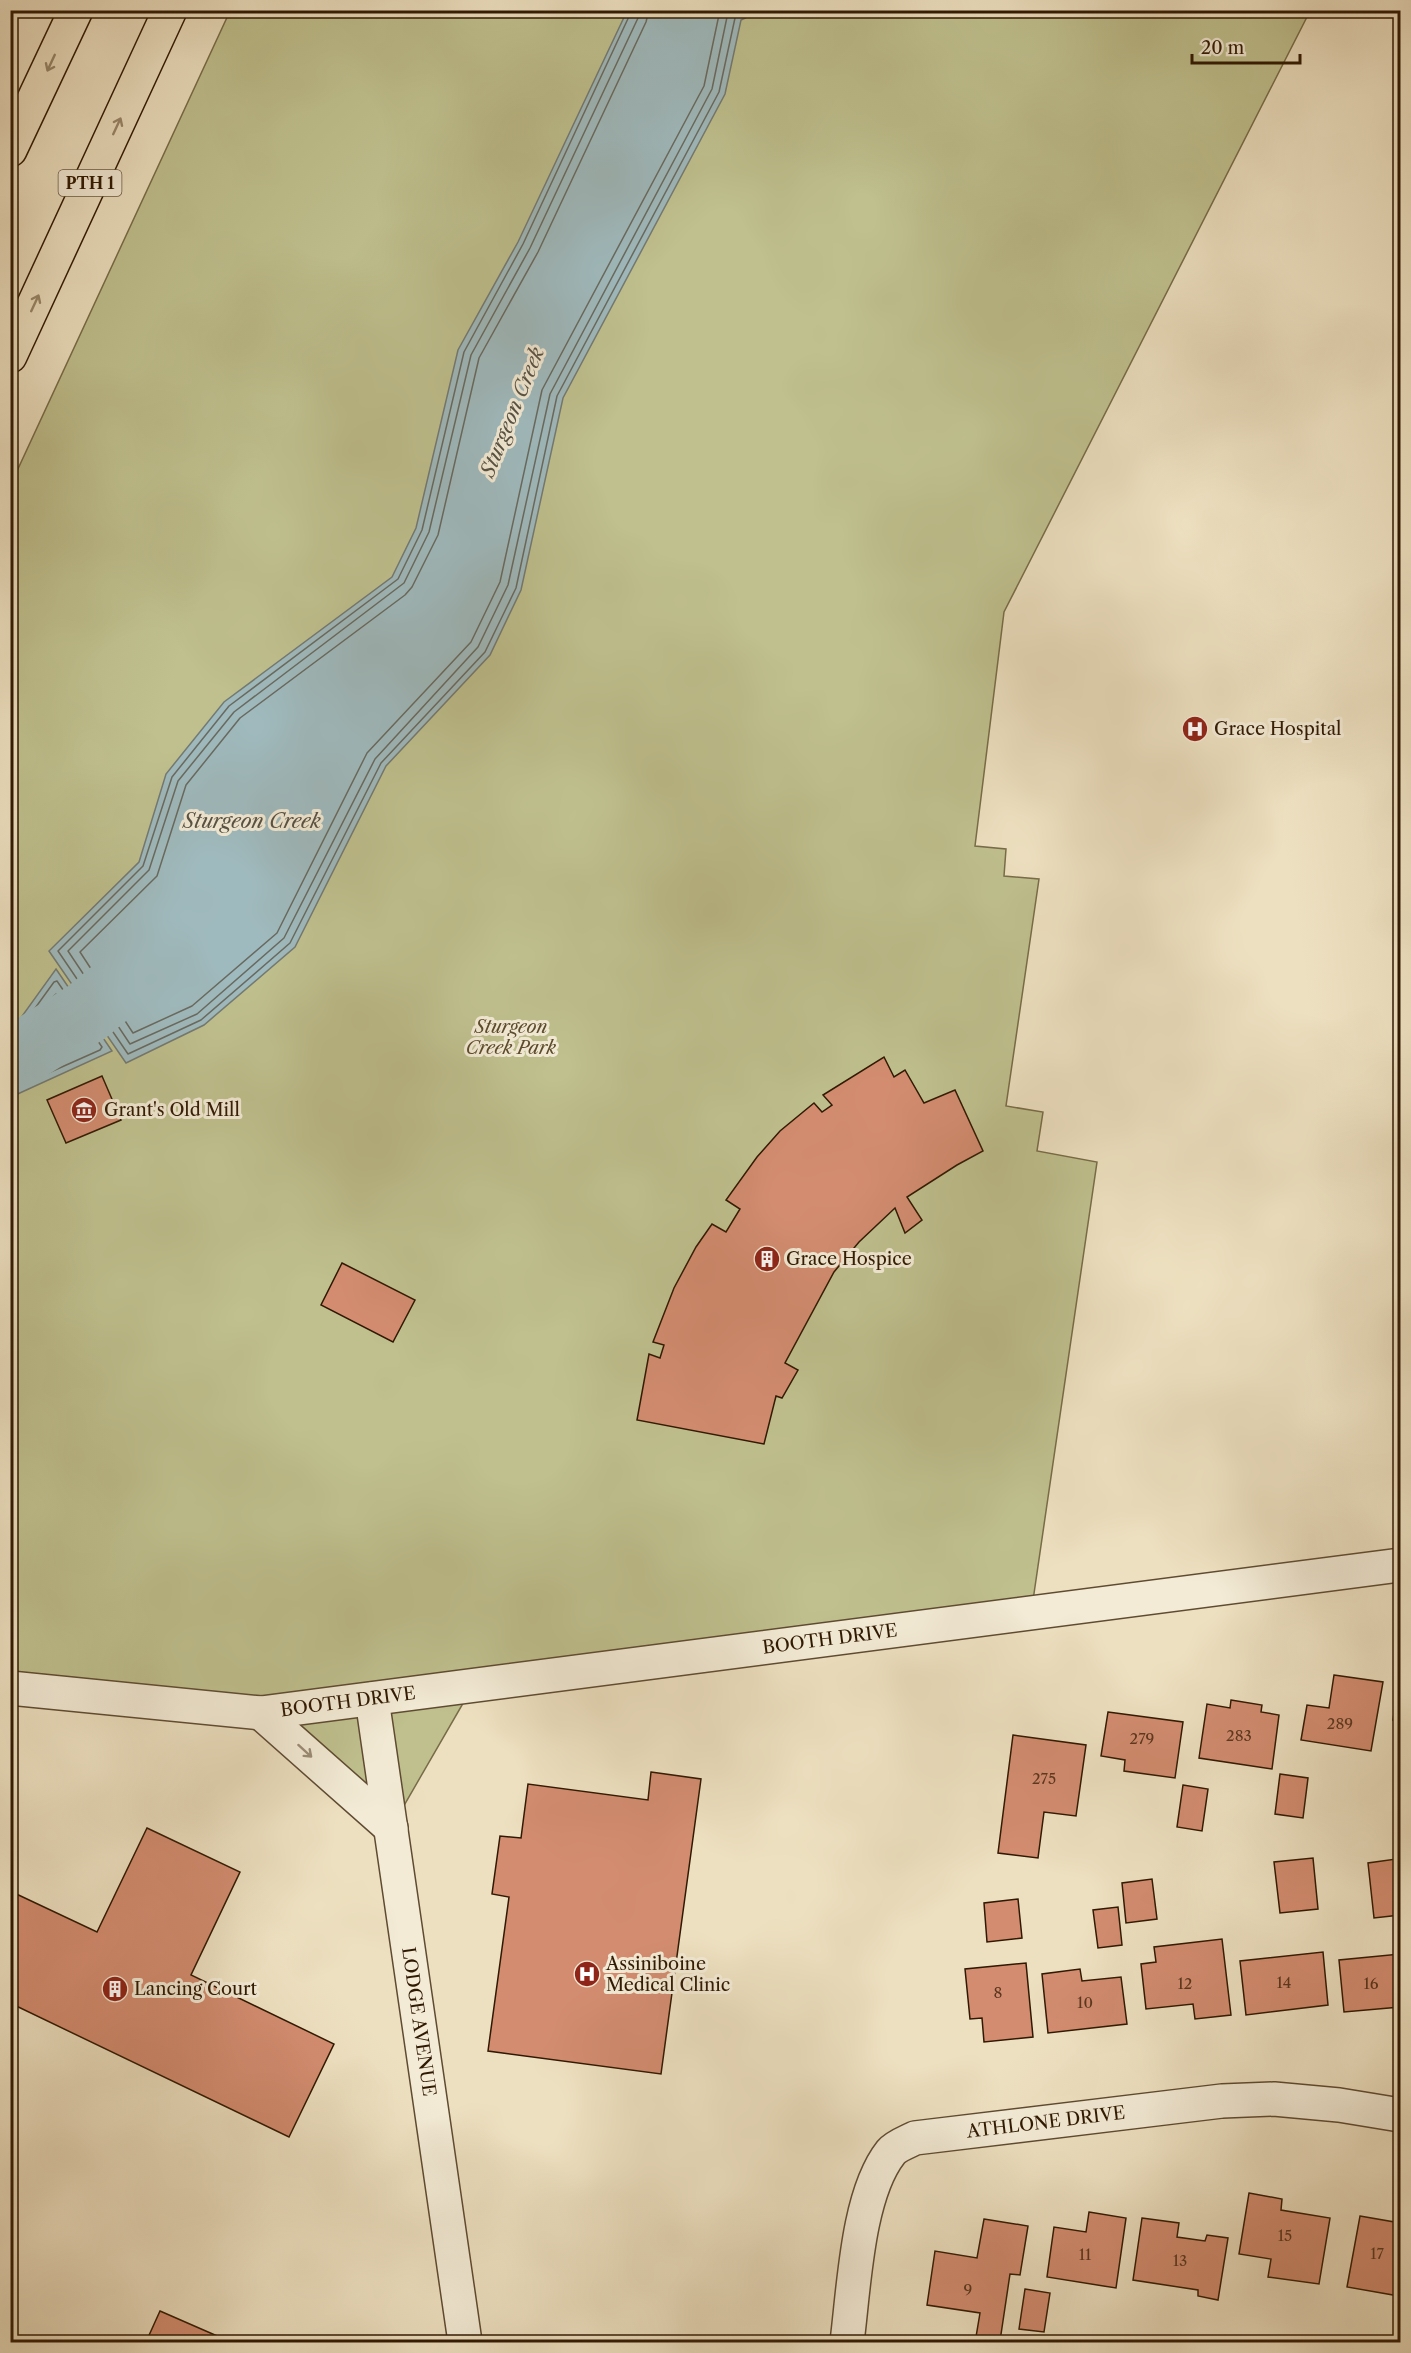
<svg xmlns="http://www.w3.org/2000/svg" width="1411" height="2353" font-family="'Libre Caslon Text',serif">
<style>
.green{fill:#bfc08e;stroke:#786c48;stroke-width:1.5}
.water{fill:#9fbabe;stroke:#737a73;stroke-width:1.5}
.lines{fill:none;stroke-linecap:round;stroke-linejoin:round}
.shore{stroke:#686a60;stroke-width:1.5}
.river{stroke:#9fbabe;stroke-width:64}
.building{fill:#d38c70;stroke:#301902;stroke-width:1.5}
.street-casing{stroke:#5f4b32;stroke-width:36}
.highway-casing{stroke:#301902;stroke-width:36}
.street{stroke:#f3ebd6;stroke-width:33}
.highway{stroke:#ede0c0;stroke-width:33}
.oneway{stroke:#98866a}
.oneway2{stroke:#9b8c77}
.labels{text-anchor:middle;stroke-width:6;stroke-linejoin:round;paint-order:stroke}
.number-label{font-size:15px;fill:#59361e}
.shield{fill:#f3ebd6;stroke:#6a5842;stroke-width:1.5}
.shield-label{font-size:16px;font-weight:bold;fill:#301902}
.poi-label{font-size:18px;fill:#301902;stroke:#f3ebd6;text-anchor:start}
.park-label{font-size:18px;font-style:italic;fill:#5b4b2c;stroke:#f3ebd6}
.street-label{font-size:18px;fill:#301902;stroke:#f3ebd6}
.water-label{font-size:20px;font-style:italic;fill:#575144;stroke:#f3ebd6}
</style>
<rect width="100%" height="100%" fill="#ede0c0"/>
<filter id="stains"><feTurbulence type="fractalNoise" baseFrequency=".00333" numOctaves="4"/><feColorMatrix values="0 0 0 0 .2 0 0 0 0 .09 0 0 0 0 .02 0 0 0 .5 -.17"/></filter>
<radialGradient id="worn" r=".72"><stop offset=".6" stop-color="#630" stop-opacity="0"/><stop offset="1" stop-color="#630" stop-opacity=".3"/></radialGradient>
<path class="green" d="M 230,11 L 1310,11 L 1004,612 L 975,846 L 1006,849 L 1004,876 L 1039,879 L 1006,1106 L 1043,1112 L 1037,1151 L 1097,1162 L 1031,1614 L 473,1686 L 391,1828 L 261,1713 L 11,1688 L 11,484 Z"/>
<g class="water">
<path d="M 627,11 L 760,11 L 741,20 L 725,94 L 563,398 L 521,590 L 490,655 L 386,766 L 295,947 L 204,1025 L 126,1063 L 49,951 L 139,862 L 166,774 L 224,702 L 392,577 L 416,528 L 458,350 L 518,242 Z"/>
<path d="M 56,969 L 112,1051 L 11,1097 L 11,1022 L 15,1026 Z"/>
</g>
<g class="lines">
<g class="shore">
<path d="M 632,10 L 523,244 L 464,352 L 422,530 L 398,579 L 229,706 L 172,777 L 143,866 L 58,951 L 128,1054 L 201,1020 L 290,943 L 381,763 L 485,652 L 516,588 L 557,396 L 719,92 L 735,18 L 746,10"/>
<path d="M 640,10 L 638,18 L 530,248 L 471,355 L 429,532 L 404,583 L 234,712 L 178,781 L 149,870 L 68,951 L 130,1044 L 197,1014 L 284,938 L 375,759 L 478,647 L 508,585 L 550,394 L 712,89 L 727,17 L 731,10"/>
<path d="M 649,10 L 646,22 L 538,252 L 479,358 L 438,535 L 412,587 L 405,595 L 240,718 L 186,785 L 157,876 L 80,952 L 133,1033 L 192,1006 L 277,933 L 367,753 L 471,642 L 500,582 L 542,390 L 704,86 L 720,10"/>
<path d="M 10,1030 L 16,1031 L 20,1029 L 54,982 L 57,981 L 102,1047 L 100,1050 L 10,1090"/>
<path d="M 10,1038 C 33,1041 41,1005 56,994 L 91,1044 L 89,1047 L 10,1082"/>
<path d="M 10,1047 C 35,1049 41,1024 56,1010 L 78,1040 L 76,1043 L 10,1072"/>
</g>
<path class="river" d="M 10,1061 L 87,1012 L 159,952"/>
</g>
<g class="building">
<path d="M 884,1057 L 894,1077 L 905,1070 L 924,1103 L 955,1090 L 983,1151 L 957,1165 L 907,1197 L 922,1220 L 905,1233 L 895,1208 L 859,1242 L 834,1272 L 785,1363 L 798,1370 L 782,1398 L 776,1396 L 764,1444 L 637,1420 L 649,1354 L 660,1358 L 664,1345 L 653,1342 L 674,1288 L 696,1247 L 712,1224 L 726,1232 L 740,1209 L 726,1200 L 757,1157 L 780,1131 L 814,1103 L 822,1112 L 832,1105 L 823,1095 Z"/>
<path d="M 102,1076 L 121,1120 L 66,1143 L 47,1100 Z"/>
<path d="M 342,1263 L 415,1300 L 393,1342 L 321,1305 Z"/>
<path d="M 1400,1669 L 1400,1721 L 1393,1720 Z"/>
<path d="M 1334,1675 L 1383,1682 L 1371,1751 L 1301,1740 L 1307,1705 L 1329,1708 Z"/>
<path d="M 1231,1700 L 1262,1705 L 1261,1712 L 1279,1715 L 1272,1769 L 1199,1758 L 1207,1704 L 1230,1708 Z"/>
<path d="M 1108,1712 L 1183,1722 L 1175,1778 L 1124,1771 L 1125,1760 L 1101,1756 Z"/>
<path d="M 1013,1735 L 1086,1745 L 1076,1816 L 1044,1812 L 1038,1858 L 998,1853 Z"/>
<path d="M 651,1772 L 701,1779 L 661,2074 L 488,2051 L 509,1897 L 492,1894 L 500,1836 L 521,1838 L 528,1784 L 648,1800 Z"/>
<path d="M 1280,1774 L 1308,1778 L 1303,1818 L 1275,1814 Z"/>
<path d="M 1183,1785 L 1208,1789 L 1202,1831 L 1177,1827 Z"/>
<path d="M 147,1828 L 240,1872 L 191,1975 L 334,2044 L 289,2137 L 10,2003 L 10,1891 L 97,1932 Z"/>
<path d="M 1313,1858 L 1318,1909 L 1280,1913 L 1274,1862 Z"/>
<path d="M 1396,1859 L 1400,1915 L 1374,1918 L 1368,1863 Z"/>
<path d="M 1152,1879 L 1157,1919 L 1126,1923 L 1122,1883 Z"/>
<path d="M 1018,1899 L 1022,1938 L 987,1942 L 984,1903 Z"/>
<path d="M 1118,1907 L 1122,1945 L 1098,1948 L 1093,1910 Z"/>
<path d="M 1222,1939 L 1231,2015 L 1195,2019 L 1193,2004 L 1146,2009 L 1141,1964 L 1156,1962 L 1154,1947 Z"/>
<path d="M 1323,1952 L 1328,2005 L 1246,2015 L 1240,1961 Z"/>
<path d="M 1400,1954 L 1400,2007 L 1344,2012 L 1339,1960 Z"/>
<path d="M 1026,1963 L 1033,2037 L 984,2042 L 982,2018 L 970,2019 L 965,1969 Z"/>
<path d="M 1080,1969 L 1082,1981 L 1121,1977 L 1127,2024 L 1048,2033 L 1042,1974 Z"/>
<path d="M 1249,2193 L 1282,2199 L 1281,2210 L 1330,2218 L 1319,2284 L 1268,2277 L 1271,2259 L 1239,2254 Z"/>
<path d="M 1089,2212 L 1126,2218 L 1116,2288 L 1047,2277 L 1054,2227 L 1086,2232 Z"/>
<path d="M 1360,2216 L 1400,2223 L 1399,2296 L 1347,2287 Z"/>
<path d="M 1142,2218 L 1179,2223 L 1177,2237 L 1205,2241 L 1207,2235 L 1228,2238 L 1218,2300 L 1198,2296 L 1198,2290 L 1133,2280 Z"/>
<path d="M 984,2219 L 1028,2226 L 1020,2275 L 1010,2274 L 1000,2341 L 976,2337 L 980,2313 L 927,2305 L 935,2251 L 977,2258 Z"/>
<path d="M 1025,2289 L 1050,2293 L 1044,2332 L 1019,2329 Z"/>
<path d="M 160,2311 L 231,2342 L 146,2342 Z"/>
</g>
<g class="lines">
<g class="street-casing">
<g id="street">
<path id="s1" d="M 10,1688 L 261,1713 L 1400,1565"/>
<path id="s2" d="M 372,1699 L 465,2342"/>
<path d="M 261,1713 L 391,1828"/>
<path id="s3" d="M 847,2342 C 854,2288 857,2195 891,2152 C 896,2146 907,2142 915,2138 L 1222,2101 L 1274,2099 L 1339,2105 L 1400,2115"/>
</g>
</g>
<g class="highway-casing">
<g id="highway">
<path d="M 10,150 L 76,10"/>
<path d="M 10,356 L 170,10"/>
</g>
</g>
<use href="#street" class="street"/>
<use href="#highway" class="highway"/>
</g>
<defs><path id="oneway-shaft" d="M-6 0H5M1.5-3L5.5 0L1.5 3" fill="none" stroke-width="1.6" stroke-linecap="round" stroke-linejoin="round" transform="scale(1.5)"/></defs>
<g class="oneway">
<use href="#oneway-shaft" transform="translate(51 63) rotate(115)"/>
<use href="#oneway-shaft" transform="translate(117 126) rotate(-65)"/>
<use href="#oneway-shaft" transform="translate(35 303) rotate(-65)"/>
</g>
<use class="oneway2" href="#oneway-shaft" transform="translate(305 1751) rotate(42)"/>
<defs>
<g id="hospital-disc" transform="scale(1.35)"><circle r="9.5" fill="#8f2418" stroke="#f3ebd6"/><path d="M-5-5h3v3.5h4V-5h3V5h-3V1.5h-4V5h-3Z" fill="#fff"/></g>
<g id="museum-disc" transform="scale(1.35)"><circle r="9.5" fill="#8f2418" stroke="#f3ebd6"/><path d="M0-6L6-3V-2H-6V-3ZM-5-1h2V3h-2ZM-1-1h2V3h-2ZM3-1h2V3H3ZM-6 4H6V6H-6Z" fill="#fff"/></g>
<g id="building-disc" transform="scale(1.35)"><circle r="9.5" fill="#8f2418" stroke="#f3ebd6"/><path d="M-4-6H4V6H1V3H-1V6H-4ZM-2.5-4.3h1.7v1.8h-1.7ZM.8-4.3h1.7v1.8H.8ZM-2.5-1h1.7V.8h-1.7ZM.8-1h1.7V.8H.8Z" fill="#fff"/></g>
</defs>
<g fill-rule="evenodd">
<use href="#hospital-disc" x="1195" y="729"/>
<use href="#museum-disc" x="84" y="1110"/>
<use href="#building-disc" x="767" y="1259"/>
<use href="#hospital-disc" x="587" y="1974"/>
<use href="#building-disc" x="115" y="1989"/>
</g>
<g class="labels">
<g class="number-label">
<text x="1340" y="1729">289</text>
<text x="1239" y="1741">283</text>
<text x="1142" y="1744">279</text>
<text x="1044" y="1784">275</text>
<text x="1284" y="1988">14</text>
<text x="1185" y="1989">12</text>
<text x="1371" y="1989">16</text>
<text x="998" y="1998">8</text>
<text x="1085" y="2008">10</text>
<text x="1285" y="2241">15</text>
<text x="1377" y="2259">17</text>
<text x="1085" y="2260">11</text>
<text x="1180" y="2266">13</text>
<text x="968" y="2295">9</text>
</g>
<rect class="shield" x="58.5" y="170" width="63" height="26" rx="4.5"/>
<g class="shield-label">
<text x="90" y="189">PTH 1</text>
</g>
<g class="poi-label">
<text x="1214" y="735">Grace Hospital</text>
<text x="104" y="1116">Grant's Old Mill</text>
<text x="786" y="1265">Grace Hospice</text>
<text x="606" y="1970">Assiniboine<tspan x="606" dy="21">Medical Clinic</tspan></text>
<text x="134" y="1995">Lancing Court</text>
</g>
<g class="park-label">
<text x="511" y="1033">Sturgeon<tspan x="511" dy="21">Creek Park</tspan></text>
</g>
<g class="street-label">
<text dy="6" stroke="none"><textPath href="#s1" startOffset="826">BOOTH DRIVE</textPath></text>
<text dy="6" stroke="none"><textPath href="#s1" startOffset="340">BOOTH DRIVE</textPath></text>
<text dy="6" stroke="none"><textPath href="#s2" startOffset="326">LODGE AVENUE</textPath></text>
<text dy="6" stroke="none"><textPath href="#s3" startOffset="357">ATHLONE DRIVE</textPath></text>
</g>
<g class="water-label">
<text transform="translate(512 412) rotate(-68)" y="7">Sturgeon Creek</text>
<text x="252" y="828">Sturgeon Creek</text>
</g>
</g>
<rect width="1411" height="2353" fill="none" stroke="#ede0c0" stroke-width="36"/>
<rect x="12" y="12" width="1387" height="2329" fill="none" stroke="#301902" stroke-width="3"/>
<rect x="18" y="18" width="1375" height="2317" fill="none" stroke="#301902" stroke-width="1.5"/>
<path d="M1192 54v9h108v-9" fill="none" stroke="#301902" stroke-width="3"/>
<text x="1201" y="54" font-size="18" fill="#301902" stroke="#f3ebd6" stroke-width="4.5" paint-order="stroke">20 m</text>
<rect width="100%" height="100%" filter="url(#stains)"/>
<rect width="100%" height="100%" fill="url(#worn)"/>
</svg>
